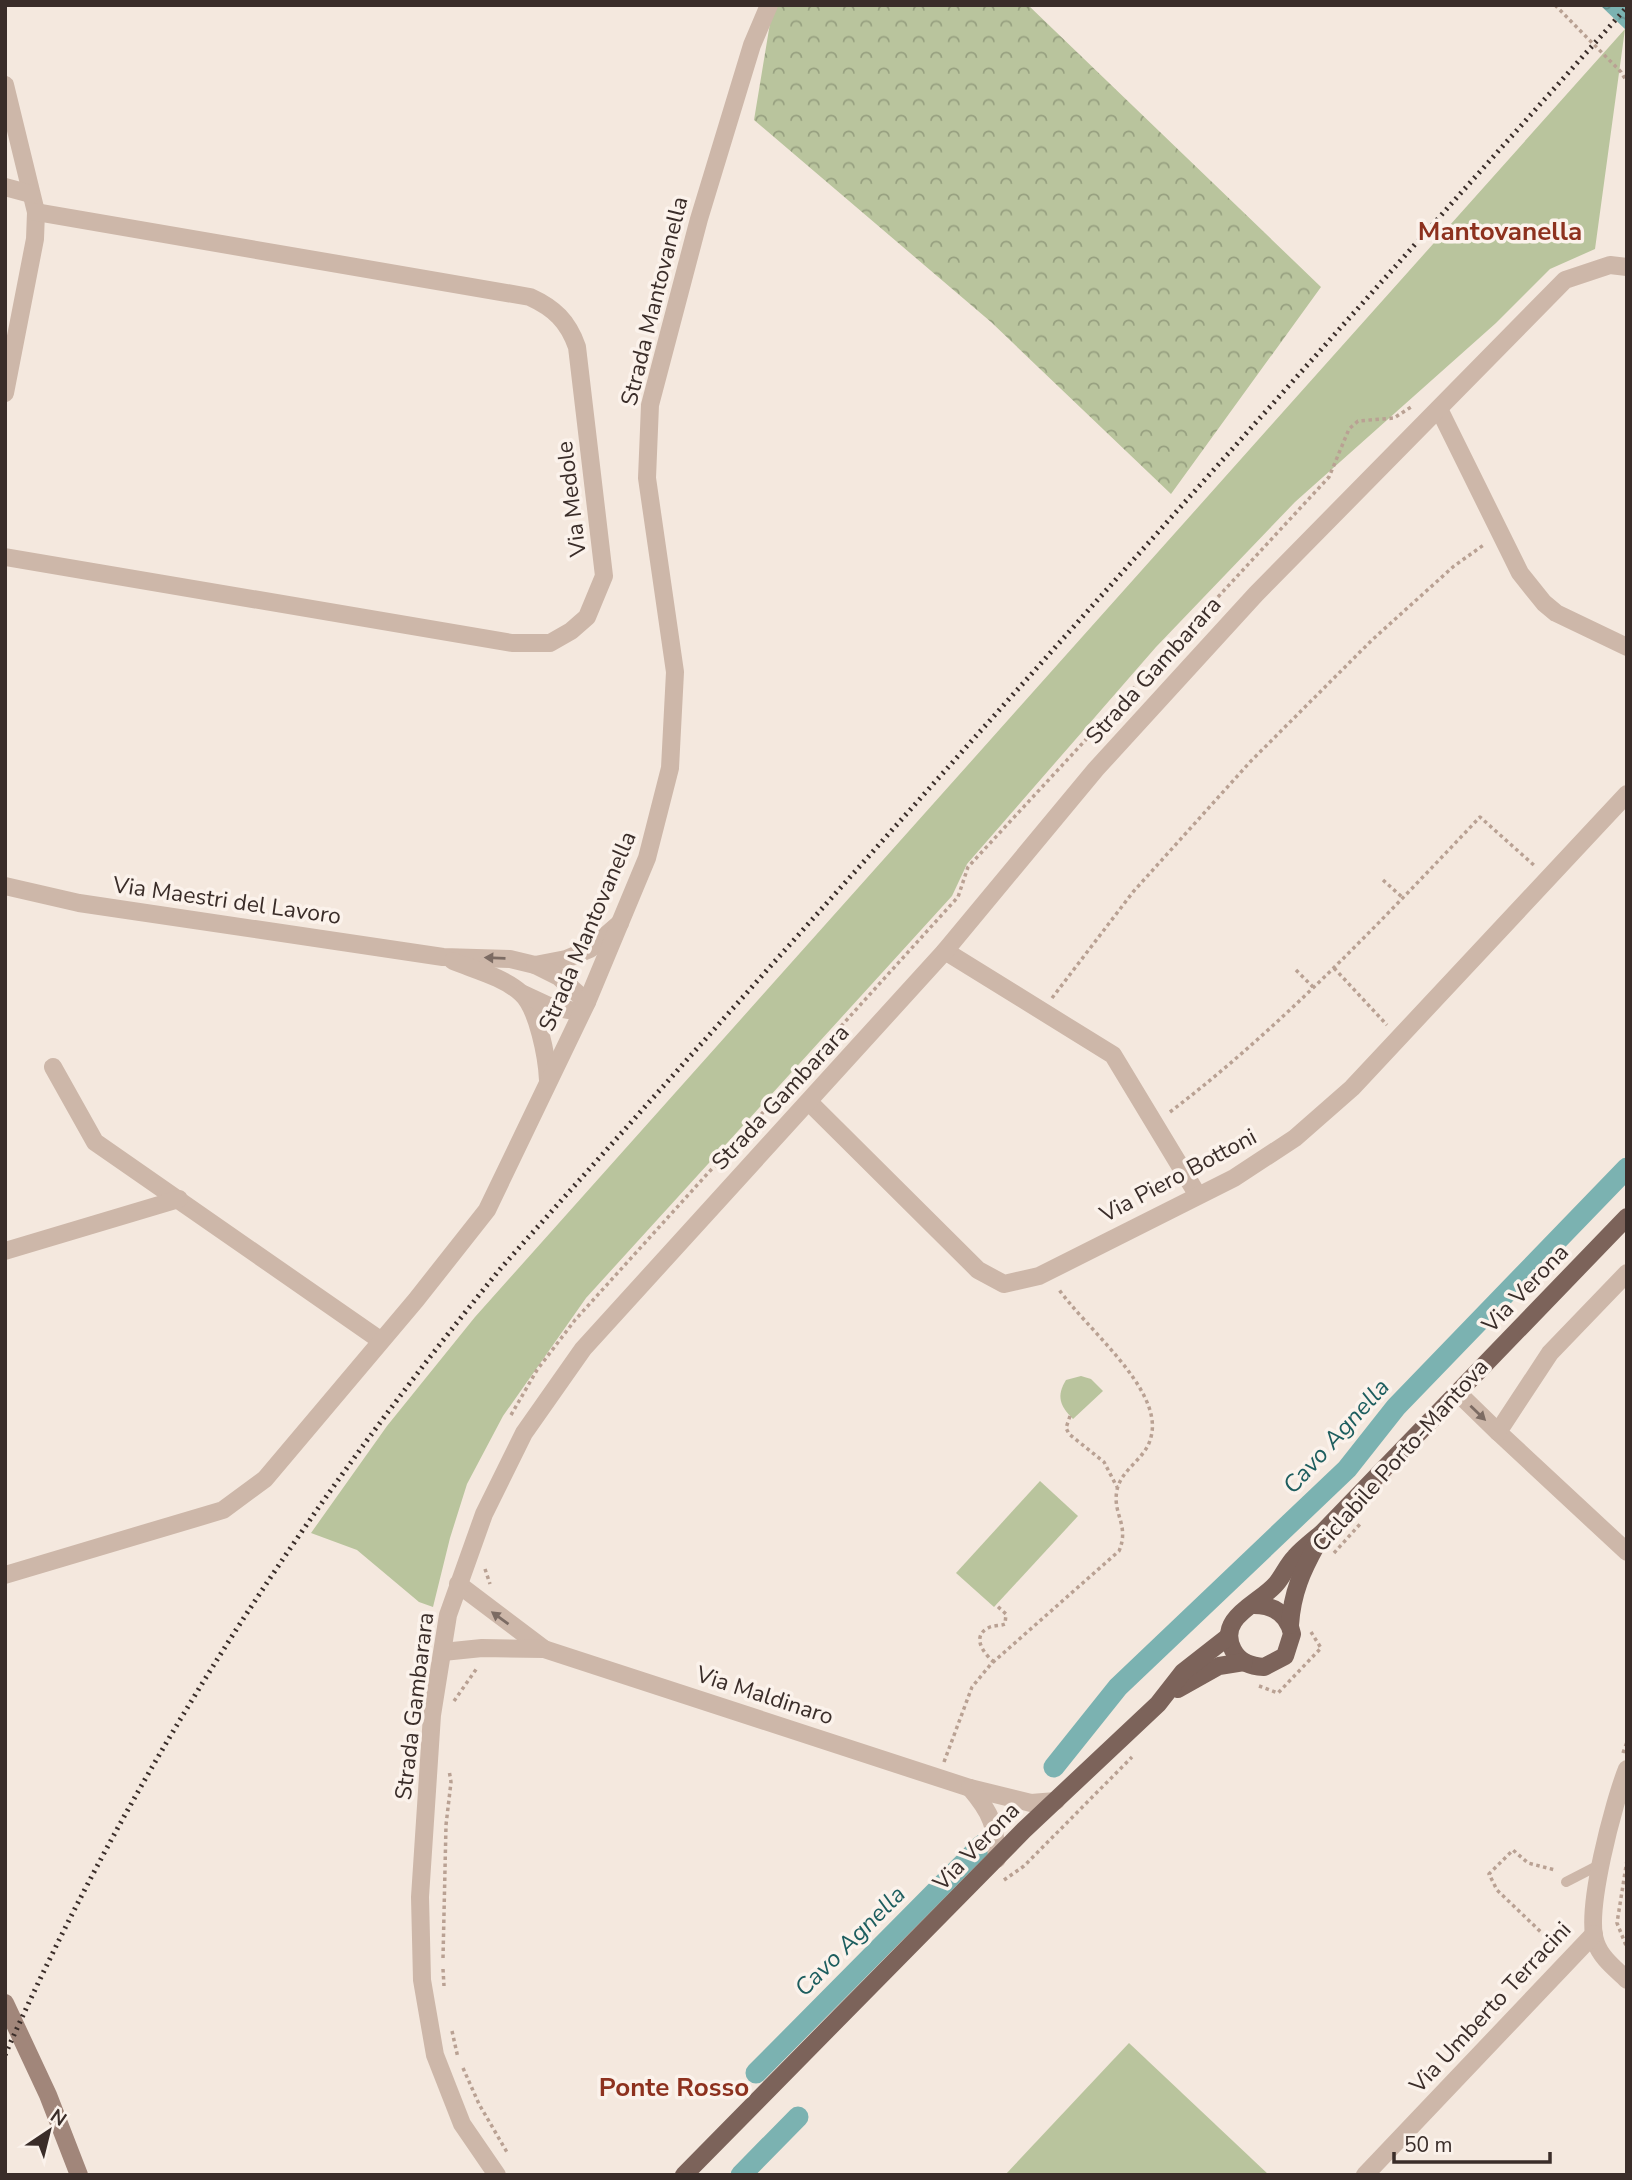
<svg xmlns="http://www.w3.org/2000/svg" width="1632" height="2180" font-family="'Nunito Sans',sans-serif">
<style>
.grass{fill:#b9c49d}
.forest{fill:url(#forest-crowns)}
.water{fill:url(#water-ripples)}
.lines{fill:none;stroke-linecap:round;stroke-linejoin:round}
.canal{stroke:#7bb2b1;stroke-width:21}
.path{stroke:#b9a193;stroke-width:3.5;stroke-dasharray:3.5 3.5;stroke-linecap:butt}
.lane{stroke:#cdb7a9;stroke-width:10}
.street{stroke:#cdb7a9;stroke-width:18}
.secondary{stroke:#a1867a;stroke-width:18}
.primary{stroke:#7c635a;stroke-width:18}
.rail{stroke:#3a2d29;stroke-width:5;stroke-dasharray:2 5;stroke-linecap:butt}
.oneway{fill:#7c6b63}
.labels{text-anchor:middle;stroke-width:7;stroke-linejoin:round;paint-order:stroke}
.street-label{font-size:23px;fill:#3a2d29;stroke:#fbf2eb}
.water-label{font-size:24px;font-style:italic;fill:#1c5d5e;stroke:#fbf2eb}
.quarter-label{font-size:26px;font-weight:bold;fill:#8d311e;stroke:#fbf2eb}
</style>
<defs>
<pattern id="forest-crowns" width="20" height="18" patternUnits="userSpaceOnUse" patternTransform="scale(1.75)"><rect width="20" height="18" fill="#b9c49d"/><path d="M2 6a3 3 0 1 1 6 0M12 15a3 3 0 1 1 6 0" fill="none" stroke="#97a080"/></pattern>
<pattern id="water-ripples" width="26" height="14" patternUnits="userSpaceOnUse" patternTransform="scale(1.75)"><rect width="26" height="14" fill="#7bb2b1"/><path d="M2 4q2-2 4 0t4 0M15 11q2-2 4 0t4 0" fill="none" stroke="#669190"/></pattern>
</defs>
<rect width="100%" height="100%" fill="#f4e8de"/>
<g class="grass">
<path d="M 1625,29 L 1595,249 L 1550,269 L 1496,323 L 1295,502 L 1156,647 L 967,864 L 952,896 L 586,1298 L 503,1416 L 467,1484 L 450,1538 L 433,1607 L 419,1602 L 357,1550 L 311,1533 L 387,1426 L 475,1317 Z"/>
<path d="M 1081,1376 L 1091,1379 L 1103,1391 L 1073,1419 C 1060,1406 1056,1396 1066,1380 Z"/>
<path d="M 1040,1481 L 1078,1516 L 994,1607 L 956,1573 Z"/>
<path d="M 1129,2043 L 1269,2175 L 1005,2175 Z"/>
</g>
<path class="forest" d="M 773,5 L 1028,5 L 1321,287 L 1171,494 L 991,322 L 754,120 Z"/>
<path class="water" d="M 1600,5 L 1627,5 L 1627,31 Z"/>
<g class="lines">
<g class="canal">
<path d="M 1054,1767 L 1118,1687 L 1347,1469 L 1396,1407 L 1627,1168"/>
<path d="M 756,2073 L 982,1845"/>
<path d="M 741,2175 L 798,2117"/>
</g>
<g class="path">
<path d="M 1555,5 L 1621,72 L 1627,82"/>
<path d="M 1383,880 L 1403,898"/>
<path d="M 1334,968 L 1387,1025"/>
<path d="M 1296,970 L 1313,987"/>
<path d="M 1052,998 L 1133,892 L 1250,762 L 1372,640 L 1454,566 L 1485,544"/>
<path d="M 1170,1112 C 1284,1025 1382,920 1480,817 L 1536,867"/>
<path d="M 511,1415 L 537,1370 L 575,1320 L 958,897 L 968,867 L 1329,477 L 1349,429 L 1358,421 L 1394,418 L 1411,407"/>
<path d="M 1070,1416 L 1066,1428 L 1069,1434 L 1104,1462 L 1117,1487"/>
<path d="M 1334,1553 L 1361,1523"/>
<path d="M 485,1569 L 490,1584"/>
<path d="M 994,1662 C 984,1654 971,1637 988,1628 C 993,1625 1000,1626 1005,1624 L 1006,1614 L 996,1605"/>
<path d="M 1259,1686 L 1278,1693 L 1321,1648 L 1311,1632"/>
<path d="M 454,1701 L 477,1668"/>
<path d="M 1623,1753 L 1627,1742"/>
<path d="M 944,1762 L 972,1687 L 991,1664 L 1119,1551 C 1130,1525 1112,1514 1117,1490 C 1121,1469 1146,1459 1151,1437 C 1164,1389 1084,1327 1058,1288"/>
<path d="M 1627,1860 L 1617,1923 L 1627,1948"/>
<path d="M 1004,1880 L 1024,1866 L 1132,1757"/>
<path d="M 1545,1957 L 1547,1942 L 1544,1935 L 1497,1890 L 1489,1874 L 1513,1850 L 1528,1863 L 1555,1870"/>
<path d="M 443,1958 L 446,1825 L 451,1782 L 449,1770"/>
<path d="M 443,1969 L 444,1986"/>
<path d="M 452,2031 L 458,2058"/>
<path d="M 463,2068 L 479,2104 L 508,2154"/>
</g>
<path class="lane" d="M 1566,1882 L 1601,1864"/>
<g class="street">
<path d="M 5,85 L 36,212 L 35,239 L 5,393"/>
<path d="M 5,187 L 31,194"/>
<path d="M 1439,409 L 1520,573 L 1544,603 L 1556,613 L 1627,647"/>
<path d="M 5,557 L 512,643 L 550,643 L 571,631 L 587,617 L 604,576 L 577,347 C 568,321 554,308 530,297 L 36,212"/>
<path d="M 5,886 L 79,903 L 443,957 L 510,959 L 535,965 L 566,959 L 590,949 L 620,923"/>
<path d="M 945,951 L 1113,1055 L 1197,1194"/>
<path d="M 453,961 C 475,970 503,977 521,993 C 538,1008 547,1058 548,1080"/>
<path d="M 535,965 L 559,977 L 587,1002"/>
<path d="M 523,994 L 551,1007 L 581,1012"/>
<path d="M 53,1067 L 95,1142 L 380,1340"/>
<path d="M 810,1103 L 978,1270 L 1004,1284 L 1039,1276 L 1234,1178 L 1295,1138 L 1352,1088 L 1627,794"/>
<path d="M 5,1251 L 179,1199"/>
<path d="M 1627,1273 L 1550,1353 L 1498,1432 L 1627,1552"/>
<path d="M 1458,1393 L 1498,1432"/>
<path d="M 5,1575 L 223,1510 L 265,1479 L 416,1300 L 487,1210 L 587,1002 L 647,858 L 670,768 L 675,672 L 647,478 L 650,405 L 699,219 L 752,45 L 769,5"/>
<path d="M 458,1584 L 544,1649"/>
<path d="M 443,1652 L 482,1648 L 544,1649 L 970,1788 L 1031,1803 L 1056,1801"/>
<path d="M 1627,1769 C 1614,1801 1584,1913 1596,1943 C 1601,1958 1616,1969 1627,1980"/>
<path d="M 970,1788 C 993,1815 995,1825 997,1859"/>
<path d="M 497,2175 L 462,2124 L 435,2055 L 422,1980 L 420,1897 L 432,1715 L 448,1615 L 484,1514 L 524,1433 L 583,1349 L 945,951 L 1096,769 L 1256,594 L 1565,280 L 1610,265 L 1627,267"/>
<path d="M 1365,2175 L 1594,1934"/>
</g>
<path class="secondary" d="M 5,2003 L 48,2095 L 79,2175"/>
<g class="primary">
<path d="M 1254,1605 C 1274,1605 1288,1614 1292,1634 L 1285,1656 L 1264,1667 C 1251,1666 1240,1663 1233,1650 C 1216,1617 1259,1604 1276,1584 C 1283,1576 1287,1565 1295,1557 C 1303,1548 1314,1540 1323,1532 L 1627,1217"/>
<path d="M 1290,1625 C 1292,1593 1302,1571 1317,1544"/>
<path d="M 1178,1689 L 1219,1666 L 1244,1662"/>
<path d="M 684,2175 L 1024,1830 L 1158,1704 L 1183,1672 L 1229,1636"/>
</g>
<path class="rail" d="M 5,2055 C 132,1769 303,1510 501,1268 L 1627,7"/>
</g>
<defs><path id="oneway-solid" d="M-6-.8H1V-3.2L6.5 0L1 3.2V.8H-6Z" transform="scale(1.75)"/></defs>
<g class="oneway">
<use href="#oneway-solid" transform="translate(495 958) rotate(-178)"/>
<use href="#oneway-solid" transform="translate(1478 1413) rotate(44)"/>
<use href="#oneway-solid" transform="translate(500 1618) rotate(-144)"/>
</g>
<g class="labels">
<g class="street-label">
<text transform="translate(654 301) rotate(-76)" y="8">Strada Mantovanella</text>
<text transform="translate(571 499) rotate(-97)" y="8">Via Medole</text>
<text transform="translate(1153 670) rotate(-48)" y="8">Strada Gambarara</text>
<text transform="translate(227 900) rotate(8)" y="8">Via Maestri del Lavoro</text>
<text transform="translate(587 931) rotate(-67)" y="8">Strada Mantovanella</text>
<text transform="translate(780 1097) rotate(-47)" y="8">Strada Gambarara</text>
<text transform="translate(1178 1175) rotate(-28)" y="8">Via Piero Bottoni</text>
<text transform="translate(1525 1288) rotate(-46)" y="8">Via Verona</text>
<text transform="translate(1400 1455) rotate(-48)" y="8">Ciclabile Porto-Mantova</text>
<text transform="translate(765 1695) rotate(18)" y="8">Via Maldinaro</text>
<text transform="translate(414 1706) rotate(-83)" y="8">Strada Gambarara</text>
<text transform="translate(976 1846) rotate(-46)" y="8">Via Verona</text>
<text transform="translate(1490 2007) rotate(-47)" y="8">Via Umberto Terracini</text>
</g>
<g class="water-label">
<text transform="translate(1336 1436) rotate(-48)" y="8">Cavo Agnella</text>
<text transform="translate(850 1941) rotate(-45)" y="8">Cavo Agnella</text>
</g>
<g class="quarter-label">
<text x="1500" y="240">Mantovanella</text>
<text x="674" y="2096">Ponte Rosso</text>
</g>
</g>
<rect width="1632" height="2180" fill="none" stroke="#3a2d29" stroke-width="14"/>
<g transform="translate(49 2131) rotate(35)" stroke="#fbf2eb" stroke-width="5" paint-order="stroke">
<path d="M0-5L12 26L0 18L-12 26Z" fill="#3a2d29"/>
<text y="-10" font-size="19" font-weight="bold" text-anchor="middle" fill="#3a2d29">N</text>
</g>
<path d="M1394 2152v10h156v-10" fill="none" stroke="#3a2d29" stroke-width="3.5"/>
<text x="1404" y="2152" font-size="21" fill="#3a2d29" stroke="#fbf2eb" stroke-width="5" paint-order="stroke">50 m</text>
</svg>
